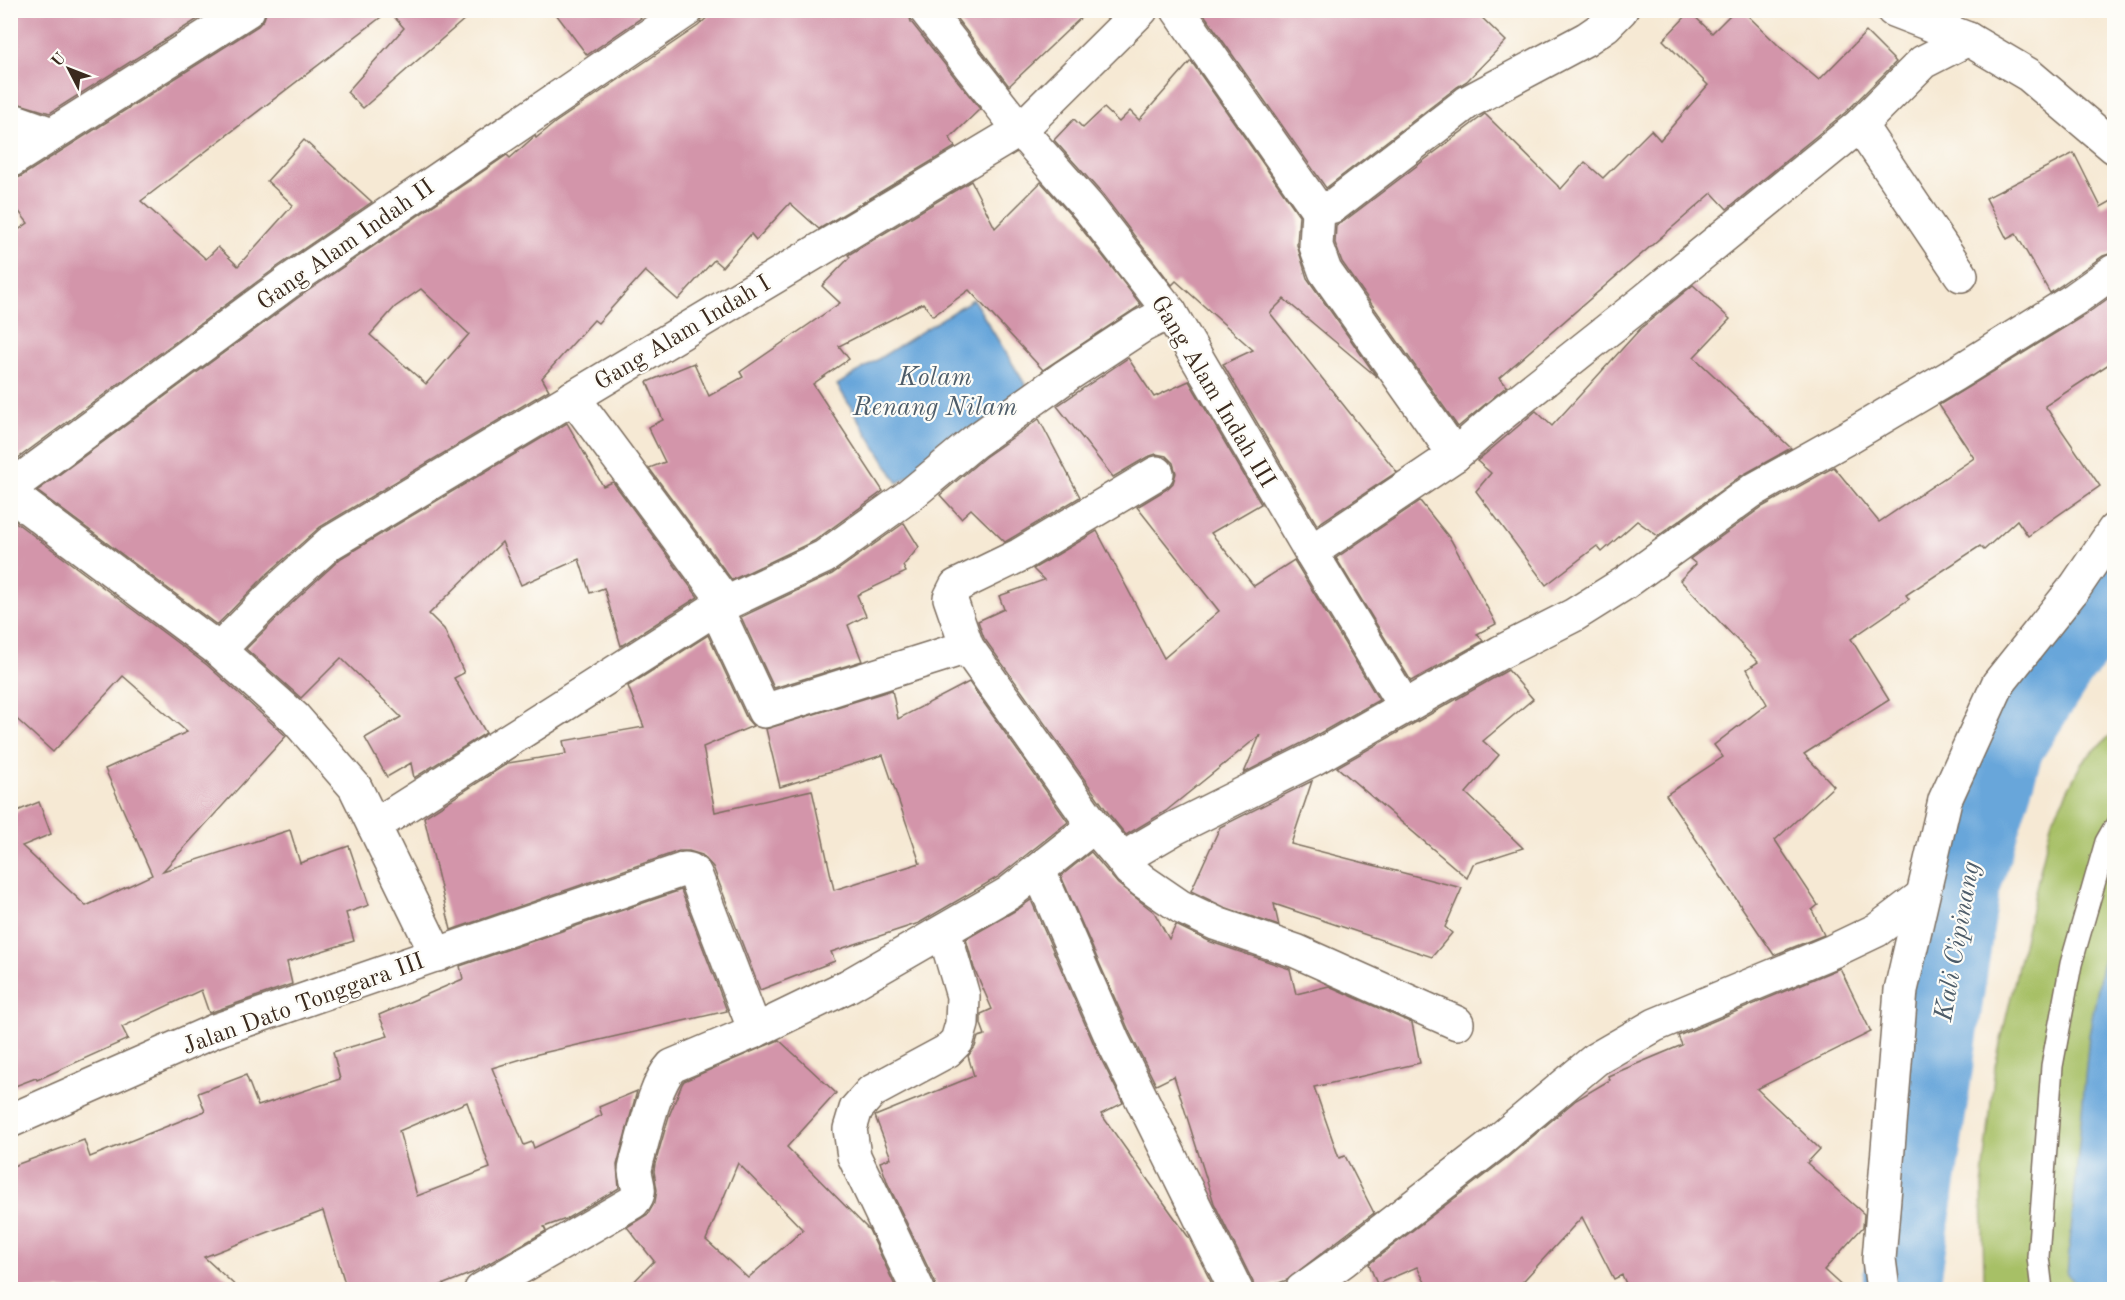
<svg xmlns="http://www.w3.org/2000/svg" width="2125" height="1300" font-family="'Old Standard TT',serif">
<style>
.green{fill:#a7c066;stroke:#717542;stroke-width:1.5}
.water{fill:#67a6da;stroke:#51687c;stroke-width:1.5}
.lines{fill:none;stroke-linecap:round;stroke-linejoin:round}
.river{stroke:#67a6da;stroke-width:78}
.building{fill:#d395aa;fill-rule:evenodd}
.lane-casing{stroke:#7c6d5e;stroke-width:24}
.street-casing{stroke:#7c6d5e;stroke-width:36}
.lane{stroke:#fff;stroke-width:21}
.street{stroke:#fff;stroke-width:33}
.labels{text-anchor:middle;stroke-width:4.5;stroke-linejoin:round;paint-order:stroke}
.street-label{font-size:24px;fill:#3b2a1e;stroke:#fdfcf7}
.water-label{font-size:26px;font-style:italic;fill:#4d5c69;stroke:#fdfcf7}
</style>
<rect width="100%" height="100%" fill="#fdfcf7"/>
<filter id="ink" filterUnits="userSpaceOnUse"><feTurbulence type="fractalNoise" baseFrequency=".0167" numOctaves="2"/><feDisplacementMap in="SourceGraphic" scale="12" xChannelSelector="R" yChannelSelector="G"/><feConvolveMatrix kernelMatrix="1 2 1 2 8 2 1 2 1" color-interpolation-filters="sRGB"/></filter>
<filter id="wash" filterUnits="userSpaceOnUse"><feTurbulence type="fractalNoise" baseFrequency=".008" numOctaves="4" result="noise"/><feDisplacementMap in="SourceGraphic" scale="24" xChannelSelector="R" yChannelSelector="G"/><feGaussianBlur stdDeviation="1.35" result="paint"/><feColorMatrix in="noise" values="0 0 0 0 0 0 0 0 0 0 0 0 0 0 0 0 0 1.4 0 .05"/><feComposite in="paint" operator="in"/></filter>
<g filter="url(#wash)">
<rect width="100%" height="100%" fill="#f6e9d4"/>
<path class="green" d="M 2114,732 L 2114,1289 L 1990,1289 L 1984,1278 L 1982,1187 L 1995,1066 L 2051,823 L 2082,762 Z"/>
<g class="water">
<path d="M 973,299 L 1033,397 L 898,483 L 837,385 Z"/>
<path d="M 2114,928 L 2114,1289 L 2083,1289 L 2067,1275 L 2089,1034 L 2102,966 Z"/>
</g>
<g class="lines">
<path class="river" d="M 1904,1290 L 1902,1279 L 1961,887 L 2006,743 L 2061,657 L 2114,595"/>
</g>
<g id="blocks">
<g class="building">
<path d="M 10,10 L 212,10 L 50,113 L 10,101 Z"/>
<path d="M 267,10 L 475,10 L 363,108 L 347,92 L 404,28 L 389,11 L 141,201 L 206,259 L 218,247 L 238,266 L 293,205 L 267,181 L 304,140 L 372,202 L 277,267 L 10,464 L 10,236 L 28,223 L 10,200 L 10,180 L 20,177 L 258,26 L 264,19 Z"/>
<path d="M 553,10 L 635,10 L 641,18 L 587,55 Z"/>
<path d="M 715,10 L 908,10 L 911,22 L 980,109 L 950,138 L 955,147 L 819,229 L 790,203 L 756,240 L 751,234 L 722,267 L 714,260 L 678,300 L 645,271 L 598,323 L 594,320 L 542,378 L 549,390 L 320,527 L 266,575 L 217,625 L 37,491 L 299,297 L 507,155 L 510,158 L 535,136 L 536,138 L 556,122 L 698,26 ZM 421,289 L 469,334 L 426,384 L 370,335 L 395,307 Z"/>
<path d="M 950,10 L 1089,10 L 1009,86 Z"/>
<path d="M 1201,10 L 1474,10 L 1506,41 L 1467,81 L 1457,87 L 1326,188 Z"/>
<path d="M 1735,10 L 1742,10 L 1781,48 L 1819,80 L 1866,32 L 1896,62 L 1847,111 L 1727,209 L 1712,193 L 1499,378 L 1507,386 L 1458,427 L 1342,262 L 1335,243 L 1336,225 L 1344,221 L 1485,114 L 1561,189 L 1585,162 L 1603,178 L 1651,130 L 1660,140 L 1708,85 L 1663,40 L 1690,12 L 1712,33 Z"/>
<path d="M 1191,61 L 1299,215 L 1297,245 L 1307,278 L 1377,377 L 1284,299 L 1270,313 L 1397,472 L 1317,525 L 1223,364 L 1253,350 L 1176,281 L 1172,285 L 1103,195 L 1054,140 L 1074,119 L 1083,128 L 1104,108 L 1119,122 L 1130,111 L 1139,120 Z"/>
<path d="M 2074,153 L 2101,207 L 2115,199 L 2115,252 L 2103,256 L 2050,293 L 2016,234 L 2007,239 L 1986,198 Z"/>
<path d="M 971,181 L 995,228 L 1041,182 L 1074,219 L 1141,305 L 1043,370 L 969,290 L 933,316 L 923,303 L 839,346 L 849,359 L 813,384 L 883,491 L 814,541 L 732,580 L 649,468 L 665,462 L 648,427 L 663,420 L 647,382 L 694,363 L 709,396 L 743,377 L 740,372 L 840,303 L 822,286 L 850,257 L 848,255 Z"/>
<path d="M 1693,285 L 1730,319 L 1694,357 L 1791,448 L 1741,476 L 1658,536 L 1637,521 L 1602,552 L 1597,546 L 1546,585 L 1476,491 L 1491,473 L 1477,461 L 1536,411 L 1552,426 L 1641,328 Z"/>
<path d="M 2110,297 L 2115,305 L 2115,360 L 2045,406 L 2100,486 L 2028,536 L 2017,520 L 1984,550 L 1980,546 L 1906,595 L 1909,599 L 1851,639 L 1889,700 L 1804,754 L 1834,786 L 1775,840 L 1818,905 L 1812,910 L 1824,935 L 1774,955 L 1666,795 L 1723,757 L 1714,745 L 1767,704 L 1747,669 L 1758,662 L 1680,580 L 1696,564 L 1690,559 L 1762,507 L 1834,467 L 1879,522 L 1974,458 L 1939,405 L 2085,315 Z"/>
<path d="M 1128,358 L 1154,397 L 1189,381 L 1261,504 L 1211,533 L 1254,586 L 1294,560 L 1379,700 L 1304,742 L 1244,773 L 1260,735 L 1166,811 L 1126,835 L 1109,814 L 984,638 L 978,621 L 1004,609 L 999,596 L 1044,580 L 1033,569 L 1097,531 L 1164,658 L 1219,611 L 1137,507 L 1167,489 L 1173,483 L 1176,473 L 1173,463 L 1166,456 L 1156,454 L 1147,457 L 1113,477 L 1057,406 Z"/>
<path d="M 1039,419 L 1080,497 L 1005,542 L 971,509 L 961,518 L 940,495 L 985,457 Z"/>
<path d="M 567,423 L 603,486 L 613,482 L 698,597 L 621,646 L 604,588 L 590,593 L 579,559 L 521,585 L 502,542 L 429,614 L 444,629 L 464,673 L 454,678 L 486,733 L 414,778 L 411,763 L 387,777 L 365,738 L 401,717 L 341,658 L 301,698 L 246,649 L 292,603 L 341,558 Z"/>
<path d="M 1420,501 L 1451,540 L 1496,624 L 1477,634 L 1483,641 L 1411,681 L 1336,558 Z"/>
<path d="M 10,518 L 207,665 L 286,736 L 163,871 L 290,830 L 300,863 L 349,846 L 369,905 L 346,913 L 354,941 L 287,962 L 292,984 L 209,1013 L 201,990 L 122,1027 L 128,1039 L 37,1080 L 36,1078 L 10,1088 L 10,814 L 39,802 L 51,834 L 22,846 L 86,906 L 152,875 L 105,769 L 187,732 L 123,676 L 53,752 L 10,713 Z"/>
<path d="M 904,523 L 919,547 L 903,566 L 906,572 L 857,595 L 866,616 L 848,625 L 862,661 L 774,688 L 741,617 L 832,574 Z"/>
<path d="M 708,635 L 747,719 L 753,726 L 703,747 L 715,812 L 812,790 L 834,890 L 920,863 L 883,755 L 780,787 L 766,729 L 892,690 L 898,719 L 969,682 L 1068,822 L 998,877 L 919,923 L 831,952 L 835,961 L 760,990 L 713,867 L 702,855 L 689,851 L 679,851 L 451,930 L 424,817 L 508,763 L 566,754 L 563,741 L 644,727 L 628,686 Z"/>
<path d="M 1508,670 L 1533,699 L 1483,741 L 1499,755 L 1466,793 L 1523,848 L 1473,864 L 1467,878 L 1337,767 Z"/>
<path d="M 1312,781 L 1291,844 L 1462,888 L 1445,927 L 1452,933 L 1432,957 L 1274,904 L 1279,926 L 1224,907 L 1191,891 L 1220,827 Z"/>
<path d="M 1091,852 L 1118,884 L 1154,912 L 1169,939 L 1176,925 L 1211,942 L 1290,969 L 1296,994 L 1329,986 L 1412,1023 L 1420,1063 L 1314,1087 L 1339,1158 L 1345,1156 L 1374,1213 L 1287,1280 L 1260,1290 L 1254,1290 L 1253,1282 L 1214,1203 L 1174,1076 L 1156,1085 L 1130,1033 L 1061,876 Z"/>
<path d="M 681,890 L 727,1011 L 538,1054 L 492,1068 L 524,1145 L 532,1142 L 534,1148 L 602,1115 L 599,1107 L 637,1091 L 617,1165 L 619,1188 L 566,1219 L 544,1227 L 546,1231 L 472,1273 L 429,1290 L 347,1290 L 323,1211 L 204,1257 L 240,1290 L 10,1290 L 10,1167 L 84,1140 L 90,1157 L 205,1111 L 198,1093 L 246,1075 L 258,1106 L 340,1079 L 333,1052 L 388,1036 L 379,1015 L 463,979 L 460,966 ZM 467,1102 L 490,1168 L 417,1196 L 399,1131 Z"/>
<path d="M 1031,900 L 1096,1049 L 1123,1103 L 1101,1114 L 1189,1238 L 1215,1290 L 936,1290 L 935,1282 L 888,1184 L 880,1162 L 891,1158 L 875,1116 L 974,1076 L 968,1056 L 975,1047 L 978,1037 L 985,1035 L 981,1024 L 981,1014 L 992,1009 L 974,968 L 966,939 L 1018,909 Z"/>
<path d="M 1840,968 L 1871,1032 L 1757,1089 L 1820,1149 L 1807,1163 L 1864,1214 L 1863,1227 L 1824,1270 L 1846,1290 L 1629,1290 L 1622,1275 L 1614,1279 L 1582,1217 L 1515,1290 L 1429,1290 L 1417,1267 L 1377,1284 L 1369,1264 L 1508,1157 L 1576,1100 L 1610,1080 L 1608,1076 L 1682,1045 L 1678,1036 Z"/>
<path d="M 779,1040 L 836,1093 L 787,1147 L 869,1230 L 897,1290 L 626,1290 L 654,1261 L 627,1227 L 648,1214 L 655,1202 L 657,1190 L 654,1171 L 655,1164 L 669,1116 L 682,1084 L 684,1081 ZM 738,1163 L 803,1230 L 748,1278 L 706,1240 Z"/>
</g>
</g>
</g>
<g filter="url(#ink)">
<use href="#blocks" fill-opacity="0" stroke="#7c6d5e" stroke-width="1.5"/>
<g class="lines">
<g class="lane-casing">
<path id="lane" d="M 2042,1290 L 2038,1257 L 2052,1066 L 2071,964 L 2106,842 L 2114,828"/>
</g>
<g class="street-casing">
<g id="street">
<path d="M 926,10 L 1020,130 L 1088,207 L 1170,312 L 1311,552 L 1405,707"/>
<path d="M 1178,10 L 1318,210 L 1333,206 L 1468,102 L 1586,39 L 1605,26 L 1621,10"/>
<path d="M 1893,10 L 1968,39 L 2029,75 L 2114,147"/>
<path d="M 10,119 L 52,134"/>
<path d="M 1860,125 L 1961,275"/>
<path d="M 10,161 L 248,10"/>
<path d="M 1318,210 L 1316,246 L 1325,271 L 1455,455"/>
<path d="M 573,397 L 726,603"/>
<path d="M 1157,473 L 1020,555 L 956,586 L 950,598 L 967,647 L 1094,826 L 1122,859 L 1175,828 L 1313,759 L 1501,652 L 1574,615 L 1625,583 L 1752,491 L 1852,435 L 1955,374 L 2075,299 L 2114,271"/>
<path d="M 10,488 L 288,282 L 687,10"/>
<path d="M 10,494 L 219,650 L 295,718 L 355,787 L 437,955"/>
<path d="M 1311,552 L 1455,455 L 1498,417 L 1643,302 L 1860,125 L 1923,62 L 1968,39"/>
<path d="M 716,608 L 764,711 L 967,647"/>
<path d="M 219,650 L 279,589 L 330,543 L 1020,130 L 1141,10"/>
<path d="M 374,826 L 716,608 L 824,557 L 909,496 L 974,442 L 1066,376 L 1142,326 L 1170,312"/>
<path d="M 1122,859 L 1130,870 L 1143,881 L 1181,907 L 1217,924 L 1296,951 L 1457,1023"/>
<path d="M 1039,871 L 1113,1041 L 1236,1290"/>
<path d="M 10,1121 L 214,1031 L 685,869 L 690,870 L 695,874 L 755,1031"/>
<path d="M 481,1290 L 633,1202 C 643,1191 636,1183 635,1171 C 635,1167 637,1163 637,1160 C 645,1134 654,1085 672,1066 L 755,1031 L 848,986 L 1009,893 L 1094,826"/>
<path d="M 918,1290 L 854,1156 L 850,1129 L 856,1109 L 871,1092 L 947,1051 L 957,1041 L 962,1024 L 963,996 L 944,931"/>
<path d="M 1302,1290 L 1344,1260 L 1497,1142 L 1596,1059 L 1655,1025 L 1833,951 L 1877,930 L 1922,896"/>
<path d="M 1883,1290 L 1879,1259 L 1901,990 L 1945,800 L 1998,684 L 2076,586 L 2114,530"/>
</g>
</g>
<use href="#lane" class="lane"/>
<use href="#street" class="street"/>
</g>
</g>
<g class="labels">
<g class="street-label">
<text transform="translate(345 244) rotate(-35)" y="8">Gang Alam Indah II</text>
<text transform="translate(682 332) rotate(-31)" y="8">Gang Alam Indah I</text>
<text transform="translate(1214 391) rotate(59)" y="8">Gang Alam Indah III</text>
<text transform="translate(303 1003) rotate(-20)" y="8">Jalan Dato Tonggara III</text>
</g>
<g class="water-label">
<text x="935" y="385">Kolam<tspan x="935" dy="30">Renang Nilam</tspan></text>
<text transform="translate(1956 941) rotate(-80)" y="9">Kali Cipinang</text>
</g>
</g>
<rect width="2125" height="1300" fill="none" stroke="#fdfcf7" stroke-width="36"/>
<g transform="translate(69 69) rotate(312)" stroke="#fdfcf7" stroke-width="4.5" paint-order="stroke">
<path d="M0-4.5L10 22L0 15L-10 22Z" fill="#3b2a1e"/>
<text y="-9" font-size="16" font-weight="bold" text-anchor="middle" fill="#3b2a1e">U</text>
</g>
</svg>
